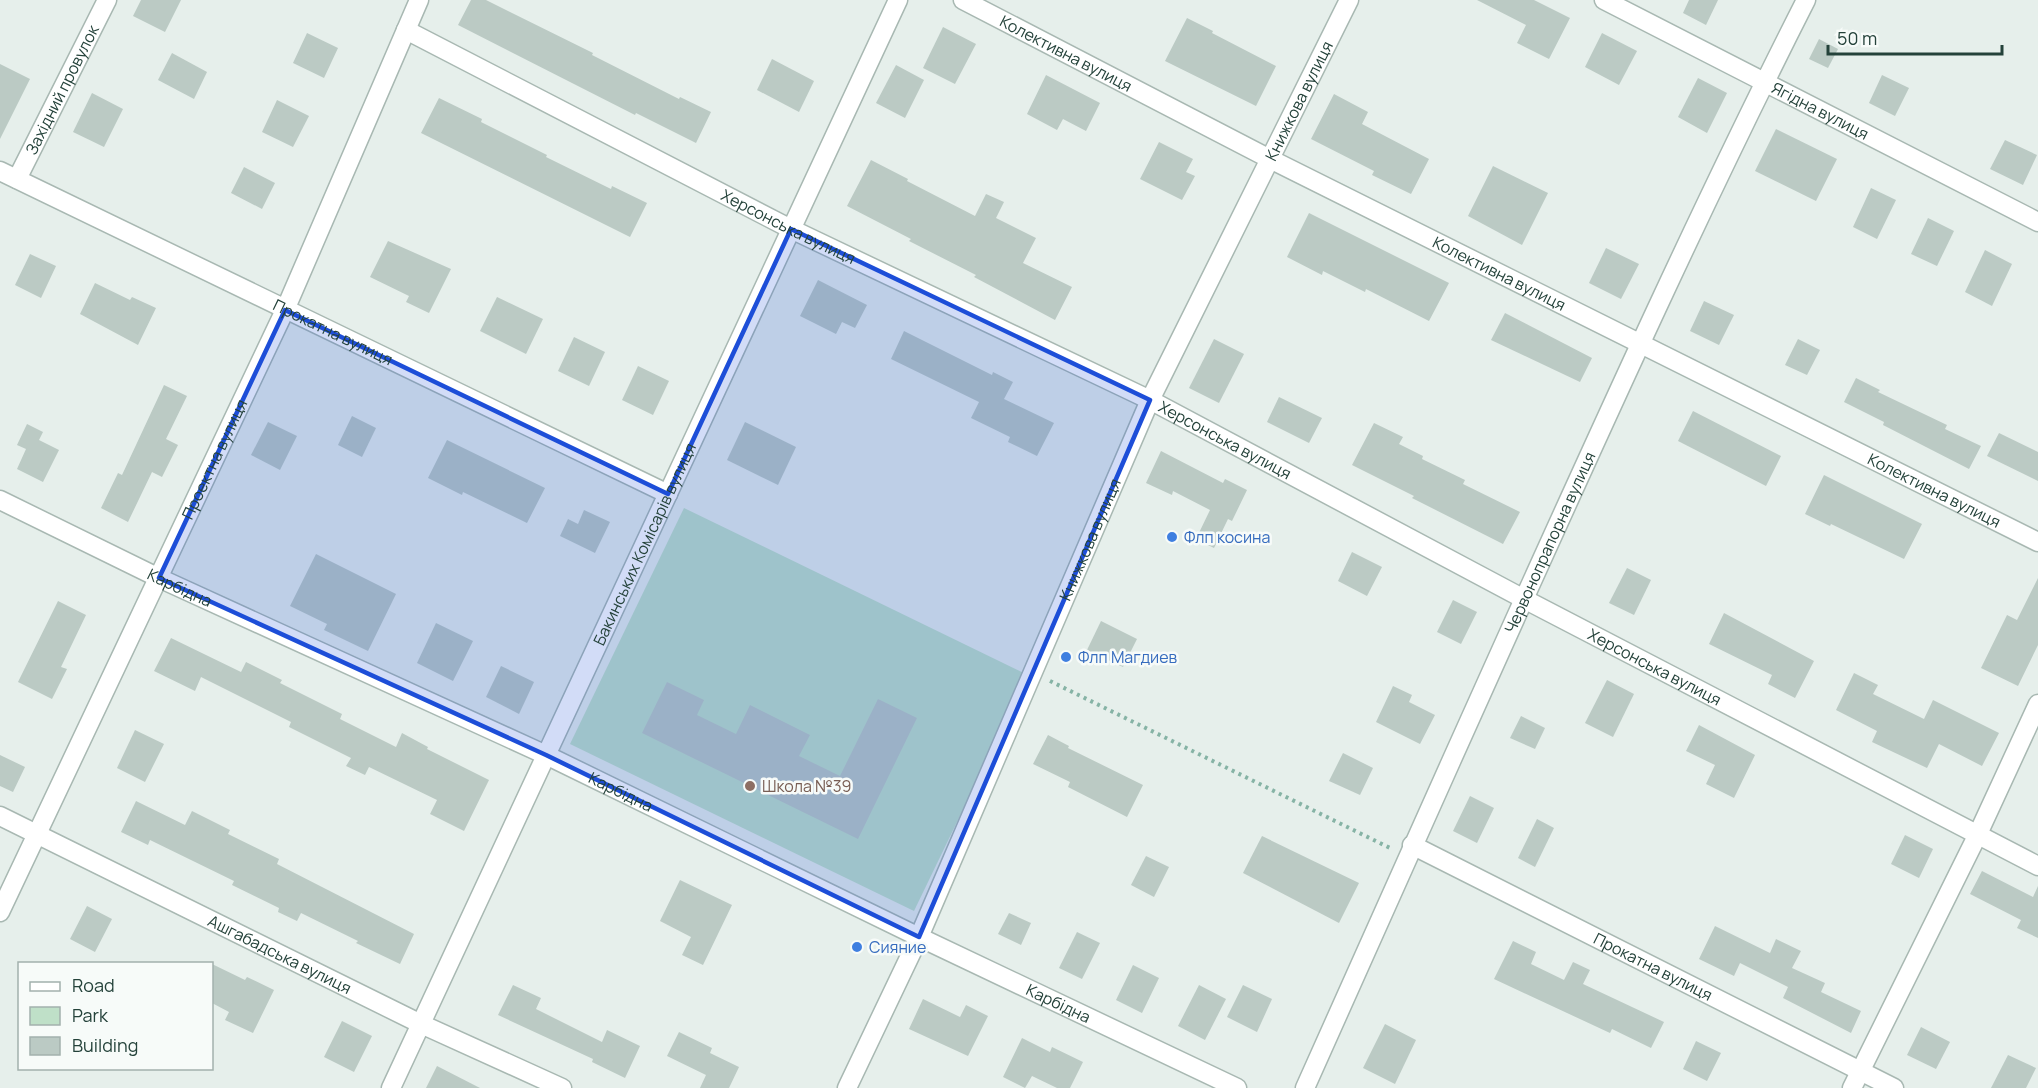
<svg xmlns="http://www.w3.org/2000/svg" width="2038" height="1088" font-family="Manrope,sans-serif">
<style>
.green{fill:#bfe0c8}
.building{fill:#bbcac4}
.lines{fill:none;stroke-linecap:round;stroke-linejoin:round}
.minor-casing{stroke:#a8b8b2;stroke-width:21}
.tertiary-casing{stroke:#a8b8b2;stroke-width:21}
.path{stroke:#86b3a5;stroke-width:4;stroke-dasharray:3 4.5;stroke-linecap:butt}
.minor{stroke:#fff;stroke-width:18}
.tertiary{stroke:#fff;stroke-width:18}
.marked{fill:#1d4ed8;fill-opacity:0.2;stroke:#1d4ed8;stroke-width:4.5;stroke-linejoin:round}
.shop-dot{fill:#3f7fe0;stroke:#f7fbf9;stroke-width:2}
.education-dot{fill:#8d6e63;stroke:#f7fbf9;stroke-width:2}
.labels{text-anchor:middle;stroke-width:5;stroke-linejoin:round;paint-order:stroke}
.street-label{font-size:16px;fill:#24423a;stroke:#f7fbf9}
.shop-label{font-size:16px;fill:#366cbe;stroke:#f7fbf9;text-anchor:start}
.education-label{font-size:16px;fill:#785e54;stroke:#f7fbf9;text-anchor:start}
</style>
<rect width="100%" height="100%" fill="#e6efeb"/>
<path class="green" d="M 684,508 L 1028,675 L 914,911 L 570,744 Z"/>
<g class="building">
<path d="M 141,0 L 181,0 L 165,32 L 133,16 Z"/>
<path d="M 471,0 L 486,0 L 593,53 L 592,55 L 679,99 L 680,97 L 711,112 L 696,143 L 636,113 L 635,115 L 458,25 Z"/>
<path d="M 1477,0 L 1534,0 L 1570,18 L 1549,59 L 1517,43 L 1526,25 Z"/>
<path d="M 1689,0 L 1718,0 L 1706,25 L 1683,13 Z"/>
<path d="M 1187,18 L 1213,31 L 1212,33 L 1276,66 L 1256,106 L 1165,61 Z"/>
<path d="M 943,27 L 976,44 L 955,84 L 923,68 Z"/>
<path d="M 307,33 L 338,48 L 324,78 L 293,63 Z"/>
<path d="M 1602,33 L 1637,51 L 1619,85 L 1585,67 Z"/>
<path d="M 1819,39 L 1838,49 L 1828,68 L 1809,59 Z"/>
<path d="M 172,53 L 207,72 L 194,99 L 158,80 Z"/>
<path d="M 772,59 L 814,81 L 799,112 L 757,90 Z"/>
<path d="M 0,64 L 30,79 L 0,139 Z"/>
<path d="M 896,65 L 924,80 L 905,118 L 876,103 Z"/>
<path d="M 1046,75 L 1100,103 L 1086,131 L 1063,119 L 1057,130 L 1027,114 Z"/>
<path d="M 1882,75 L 1909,88 L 1895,116 L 1869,103 Z"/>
<path d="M 1698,78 L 1727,93 L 1707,133 L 1678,117 Z"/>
<path d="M 92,93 L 123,109 L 104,147 L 73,132 Z"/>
<path d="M 1334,94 L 1368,112 L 1362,124 L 1429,159 L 1411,194 L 1372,175 L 1374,171 L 1311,139 Z"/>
<path d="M 439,98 L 482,119 L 481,122 L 547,155 L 546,157 L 611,189 L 612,186 L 647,203 L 630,237 L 421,133 Z"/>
<path d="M 277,100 L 309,116 L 293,147 L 262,132 Z"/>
<path d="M 1776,129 L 1837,159 L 1816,201 L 1755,171 Z"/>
<path d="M 2005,140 L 2037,155 L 2023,185 L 1990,169 Z"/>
<path d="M 1159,142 L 1193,159 L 1186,172 L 1195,176 L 1182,200 L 1140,179 Z"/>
<path d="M 871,160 L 908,179 L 907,181 L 975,216 L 986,194 L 1004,202 L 996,218 L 1036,238 L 1023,263 L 1072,287 L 1055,320 L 974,277 L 976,275 L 909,241 L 911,239 L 847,206 Z"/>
<path d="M 1493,166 L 1548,193 L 1522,245 L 1468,216 Z"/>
<path d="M 244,167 L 275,183 L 262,209 L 231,193 Z"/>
<path d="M 1871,188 L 1896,200 L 1877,239 L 1853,227 Z"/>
<path d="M 1309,213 L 1449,283 L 1429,321 L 1366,289 L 1365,292 L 1323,271 L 1322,275 L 1287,257 Z"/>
<path d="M 1928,218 L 1954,231 L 1937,266 L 1911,254 Z"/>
<path d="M 388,241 L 451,269 L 429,313 L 406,302 L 409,296 L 370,277 Z"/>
<path d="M 1606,248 L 1639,264 L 1621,299 L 1589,283 Z"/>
<path d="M 1985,250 L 2012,264 L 1992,306 L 1965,292 Z"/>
<path d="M 30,254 L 56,266 L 41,298 L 15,285 Z"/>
<path d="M 818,280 L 867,305 L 855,328 L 842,322 L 836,334 L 800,316 Z"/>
<path d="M 95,283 L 130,300 L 132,297 L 156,308 L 138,345 L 80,314 Z"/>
<path d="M 497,297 L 543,319 L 526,354 L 480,331 Z"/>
<path d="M 1704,301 L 1734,315 L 1719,345 L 1690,331 Z"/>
<path d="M 1505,313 L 1592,358 L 1580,382 L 1491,340 Z"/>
<path d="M 904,331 L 992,375 L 993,372 L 1013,382 L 1004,399 L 1054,423 L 1037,456 L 1008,442 L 1010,437 L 971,418 L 979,402 L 891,359 Z"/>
<path d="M 574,337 L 605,352 L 589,386 L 558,371 Z"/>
<path d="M 1214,339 L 1244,354 L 1219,403 L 1189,388 Z"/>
<path d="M 1798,339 L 1820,350 L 1807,375 L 1785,365 Z"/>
<path d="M 638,366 L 669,381 L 653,415 L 622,400 Z"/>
<path d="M 1856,378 L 1880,390 L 1878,392 L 1947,425 L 1945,429 L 1981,446 L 1969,469 L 1883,425 L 1884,422 L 1844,402 Z"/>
<path d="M 164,385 L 187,396 L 166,439 L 178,445 L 162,477 L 152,472 L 128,522 L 101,508 L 118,473 L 122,475 Z"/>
<path d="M 1279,397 L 1322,418 L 1309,443 L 1267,422 Z"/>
<path d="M 1693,411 L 1781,456 L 1766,486 L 1678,441 Z"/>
<path d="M 352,416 L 376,428 L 362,457 L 338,445 Z"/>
<path d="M 268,422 L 297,436 L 280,470 L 251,455 Z"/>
<path d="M 745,422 L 796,447 L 778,485 L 727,460 Z"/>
<path d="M 1374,423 L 1403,437 L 1399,444 L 1423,456 L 1422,459 L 1465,480 L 1463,484 L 1520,512 L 1503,544 L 1412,498 L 1414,496 L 1352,465 Z"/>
<path d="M 27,424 L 43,432 L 39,440 L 59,450 L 43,482 L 17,469 L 26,449 L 17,445 Z"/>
<path d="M 1999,433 L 2038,452 L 2038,481 L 1987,456 Z"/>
<path d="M 447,440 L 545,488 L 527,523 L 463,492 L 462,495 L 428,478 Z"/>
<path d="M 1161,451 L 1223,483 L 1225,479 L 1247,490 L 1232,521 L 1228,519 L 1214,548 L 1196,539 L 1210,510 L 1173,491 L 1172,495 L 1146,483 Z"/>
<path d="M 1824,475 L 1922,524 L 1904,559 L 1831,524 L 1830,526 L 1805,514 Z"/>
<path d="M 584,510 L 610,522 L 595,553 L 560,536 L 568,519 L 578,524 Z"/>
<path d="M 1352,552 L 1382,567 L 1367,596 L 1338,581 Z"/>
<path d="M 316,554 L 396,594 L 368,651 L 324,630 L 327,624 L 290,606 Z"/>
<path d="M 1627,568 L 1651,580 L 1634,615 L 1609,603 Z"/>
<path d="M 2038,578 L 2038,645 L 2018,686 L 1981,668 L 2007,615 L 2017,620 Z"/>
<path d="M 1453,600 L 1477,612 L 1461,644 L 1437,632 Z"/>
<path d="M 58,601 L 86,615 L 61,667 L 67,669 L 52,699 L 18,682 Z"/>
<path d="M 1724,613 L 1814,661 L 1795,698 L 1768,684 L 1772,675 L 1709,644 Z"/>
<path d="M 1101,621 L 1137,639 L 1123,667 L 1087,650 Z"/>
<path d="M 436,623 L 473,641 L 453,681 L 417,663 Z"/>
<path d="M 171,638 L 241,672 L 246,662 L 282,680 L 280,683 L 342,714 L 340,719 L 396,747 L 402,733 L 428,747 L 427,749 L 489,780 L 464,831 L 430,814 L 437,800 L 369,767 L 365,775 L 346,766 L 351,758 L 289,727 L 291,722 L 201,677 L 195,691 L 154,671 Z"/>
<path d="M 501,666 L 534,682 L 519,714 L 486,697 Z"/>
<path d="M 1854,673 L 1878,685 L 1873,694 L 1924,719 L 1933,700 L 1999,733 L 1982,766 L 1939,744 L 1927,768 L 1872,742 L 1877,731 L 1836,710 Z"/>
<path d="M 1607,680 L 1634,694 L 1613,737 L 1585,723 Z"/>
<path d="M 667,682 L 704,700 L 697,715 L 736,734 L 750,705 L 810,735 L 799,756 L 840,776 L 878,699 L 917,718 L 858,839 L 642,733 Z"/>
<path d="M 1393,686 L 1412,695 L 1409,702 L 1435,715 L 1420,744 L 1376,722 Z"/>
<path d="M 1521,716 L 1545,728 L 1535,749 L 1510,738 Z"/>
<path d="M 1699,725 L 1755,755 L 1734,798 L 1706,784 L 1715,765 L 1686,751 Z"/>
<path d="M 135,730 L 164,744 L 145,782 L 117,768 Z"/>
<path d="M 1048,735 L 1069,746 L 1068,748 L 1143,785 L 1127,817 L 1068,787 L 1070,782 L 1033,764 Z"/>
<path d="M 1343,753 L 1373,768 L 1360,795 L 1329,781 Z"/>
<path d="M 0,755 L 25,767 L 13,792 L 0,786 Z"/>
<path d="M 1470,796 L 1494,808 L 1477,843 L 1453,831 Z"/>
<path d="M 136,801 L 185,825 L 192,811 L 230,830 L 228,834 L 279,859 L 277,864 L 414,934 L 400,964 L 356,943 L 358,941 L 301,913 L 297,921 L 278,912 L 279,908 L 232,885 L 234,881 L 150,840 L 148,845 L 121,832 Z"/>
<path d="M 1537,819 L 1554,828 L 1535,867 L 1518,858 Z"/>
<path d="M 1905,835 L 1933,849 L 1919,878 L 1891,864 Z"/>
<path d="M 1262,836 L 1359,883 L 1339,923 L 1243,873 Z"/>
<path d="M 1146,856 L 1169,867 L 1154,897 L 1131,885 Z"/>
<path d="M 1982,871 L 2033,897 L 2038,886 L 2038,938 L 2017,928 L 2021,920 L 1970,894 Z"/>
<path d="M 680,880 L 732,905 L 703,965 L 682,955 L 691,937 L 660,921 Z"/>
<path d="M 87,906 L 112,919 L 95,952 L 70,939 Z"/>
<path d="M 1009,913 L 1031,923 L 1021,945 L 998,934 Z"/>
<path d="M 1715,926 L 1770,953 L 1776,939 L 1801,951 L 1792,968 L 1825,983 L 1821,992 L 1861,1011 L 1851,1033 L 1783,998 L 1788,987 L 1740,963 L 1734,976 L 1699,959 Z"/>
<path d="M 1077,932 L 1100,943 L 1082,979 L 1059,968 Z"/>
<path d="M 1513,941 L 1536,952 L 1531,964 L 1564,980 L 1573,962 L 1590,970 L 1583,984 L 1664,1022 L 1651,1048 L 1612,1029 L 1610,1033 L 1494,979 Z"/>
<path d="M 212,964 L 245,980 L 247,977 L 274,990 L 253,1033 L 225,1020 L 229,1012 L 212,1003 Z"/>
<path d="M 1133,965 L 1159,978 L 1142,1013 L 1116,1000 Z"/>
<path d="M 513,985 L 541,998 L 536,1009 L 602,1042 L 607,1030 L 640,1046 L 625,1078 L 592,1062 L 593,1059 L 498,1015 Z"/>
<path d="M 1199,985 L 1226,999 L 1205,1040 L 1178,1026 Z"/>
<path d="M 1243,985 L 1272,999 L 1257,1032 L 1227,1017 Z"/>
<path d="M 923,999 L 960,1017 L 966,1005 L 988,1016 L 968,1056 L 909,1029 Z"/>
<path d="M 342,1021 L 372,1036 L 354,1072 L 324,1057 Z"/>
<path d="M 1385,1024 L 1416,1040 L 1395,1084 L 1363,1068 Z"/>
<path d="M 1921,1027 L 1950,1042 L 1936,1069 L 1907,1055 Z"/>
<path d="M 679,1032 L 712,1048 L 710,1053 L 739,1067 L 729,1088 L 700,1088 L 706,1075 L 667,1056 Z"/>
<path d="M 1022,1038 L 1050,1052 L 1052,1047 L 1083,1062 L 1070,1088 L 1057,1088 L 1032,1076 L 1025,1088 L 1003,1077 Z"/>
<path d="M 1696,1041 L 1721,1053 L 1707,1081 L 1683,1069 Z"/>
<path d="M 2008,1055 L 2036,1068 L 2026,1088 L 1991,1088 Z"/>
<path d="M 437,1066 L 480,1088 L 426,1088 Z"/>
</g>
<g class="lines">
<g class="minor-casing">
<g id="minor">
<path id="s1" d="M 963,0 L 1270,159 L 2038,542"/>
<path id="s2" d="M 1604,0 L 2038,222"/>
<path id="s3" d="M 406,30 L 791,229 L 1150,400 L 1524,599 L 2038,866"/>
<path id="s4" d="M 0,171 L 668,494"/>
<path id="s5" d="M 17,179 L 107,0"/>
<path id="s6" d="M 0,500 L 159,578 L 546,755 L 919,937 L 1237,1088"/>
<path id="s7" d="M 0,816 L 421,1024 L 562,1088"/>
<path id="s8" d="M 1412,845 L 1894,1088"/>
<path id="s9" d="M 0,912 L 285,310 L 419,0"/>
<path id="s10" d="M 847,1088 L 919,937 L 1150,400 L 1349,0"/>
<path id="s11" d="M 1305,1088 C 1377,925 1451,762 1524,599 C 1615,398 1706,197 1806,0"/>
<path d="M 1852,1088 L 1977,836 L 2038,704"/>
</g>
</g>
<g class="tertiary-casing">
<g id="tertiary">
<path id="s12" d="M 391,1088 L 898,0"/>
</g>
</g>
<path class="path" d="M 1050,681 L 1390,848"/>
<use href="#minor" class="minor"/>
<use href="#tertiary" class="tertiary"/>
</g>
<path class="marked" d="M 791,229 L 1150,400 L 919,937 L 546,755 L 159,578 L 285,310 L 668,494 Z"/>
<g class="shop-dot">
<circle cx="1172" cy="537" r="6"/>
<circle cx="1066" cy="657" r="6"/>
<circle cx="857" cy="947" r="6"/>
</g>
<circle class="education-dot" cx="750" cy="786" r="6"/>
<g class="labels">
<g class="street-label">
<text dy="6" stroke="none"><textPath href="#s1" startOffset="116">Колективна вулиця</textPath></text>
<text dy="6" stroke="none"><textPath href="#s5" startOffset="100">Західний провулок</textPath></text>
<text dy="6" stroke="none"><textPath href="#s10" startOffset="1086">Книжкова вулиця</textPath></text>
<text dy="6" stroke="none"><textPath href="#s2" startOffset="243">Ягідна вулиця</textPath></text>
<text dy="6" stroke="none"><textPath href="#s3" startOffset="430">Херсонська вулиця</textPath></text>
<text dy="6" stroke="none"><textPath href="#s1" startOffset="602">Колективна вулиця</textPath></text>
<text dy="6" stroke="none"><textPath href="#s4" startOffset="370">Прокатна вулиця</textPath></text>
<text dy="6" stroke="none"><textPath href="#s3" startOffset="916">Херсонська вулиця</textPath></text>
<text dy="6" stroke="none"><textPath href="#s9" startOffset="501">Проектна вулиця</textPath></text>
<text dy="6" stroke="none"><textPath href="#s1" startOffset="1088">Колективна вулиця</textPath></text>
<text dy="6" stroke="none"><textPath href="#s10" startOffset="600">Книжкова вулиця</textPath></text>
<text dy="6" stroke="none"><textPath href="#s11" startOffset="598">Червонопрапорна вулиця</textPath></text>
<text dy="6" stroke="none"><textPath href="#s12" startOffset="600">Бакинських Комісарів вулиця</textPath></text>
<text dy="6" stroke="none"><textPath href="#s6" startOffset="200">Карбідна</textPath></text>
<text dy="6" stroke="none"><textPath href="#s3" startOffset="1402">Херсонська вулиця</textPath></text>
<text dy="6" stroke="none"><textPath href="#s6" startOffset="686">Карбідна</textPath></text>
<text dy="6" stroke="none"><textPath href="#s7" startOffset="312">Ашгабадська вулиця</textPath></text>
<text dy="6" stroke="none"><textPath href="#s8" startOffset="270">Прокатна вулиця</textPath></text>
<text dy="6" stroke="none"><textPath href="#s6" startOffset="1172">Карбідна</textPath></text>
</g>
<g class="shop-label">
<text x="1184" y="543">Флп косина</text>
<text x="1078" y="663">Флп Магдиев</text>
<text x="869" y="953">Сияние</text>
</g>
<g class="education-label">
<text x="762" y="792">Школа №39</text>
</g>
</g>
<rect x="18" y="962" width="195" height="108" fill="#f7fbf9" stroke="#a3b1ad" stroke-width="1.5"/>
<rect x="30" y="982" width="30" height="9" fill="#ffffff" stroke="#a3b1ad" stroke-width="1.5"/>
<text x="72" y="992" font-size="18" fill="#24423a">Road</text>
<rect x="30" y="1007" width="30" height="18" fill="#bfe0c8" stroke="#a3b1ad" stroke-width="1.5"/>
<text x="72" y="1022" font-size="18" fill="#24423a">Park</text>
<rect x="30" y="1037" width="30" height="18" fill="#bbcac4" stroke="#a3b1ad" stroke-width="1.5"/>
<text x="72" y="1052" font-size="18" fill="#24423a">Building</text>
<path d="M1828 45v9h174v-9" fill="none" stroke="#24423a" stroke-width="3"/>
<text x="1837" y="45" font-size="18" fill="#24423a" stroke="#f7fbf9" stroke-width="4.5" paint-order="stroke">50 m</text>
</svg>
